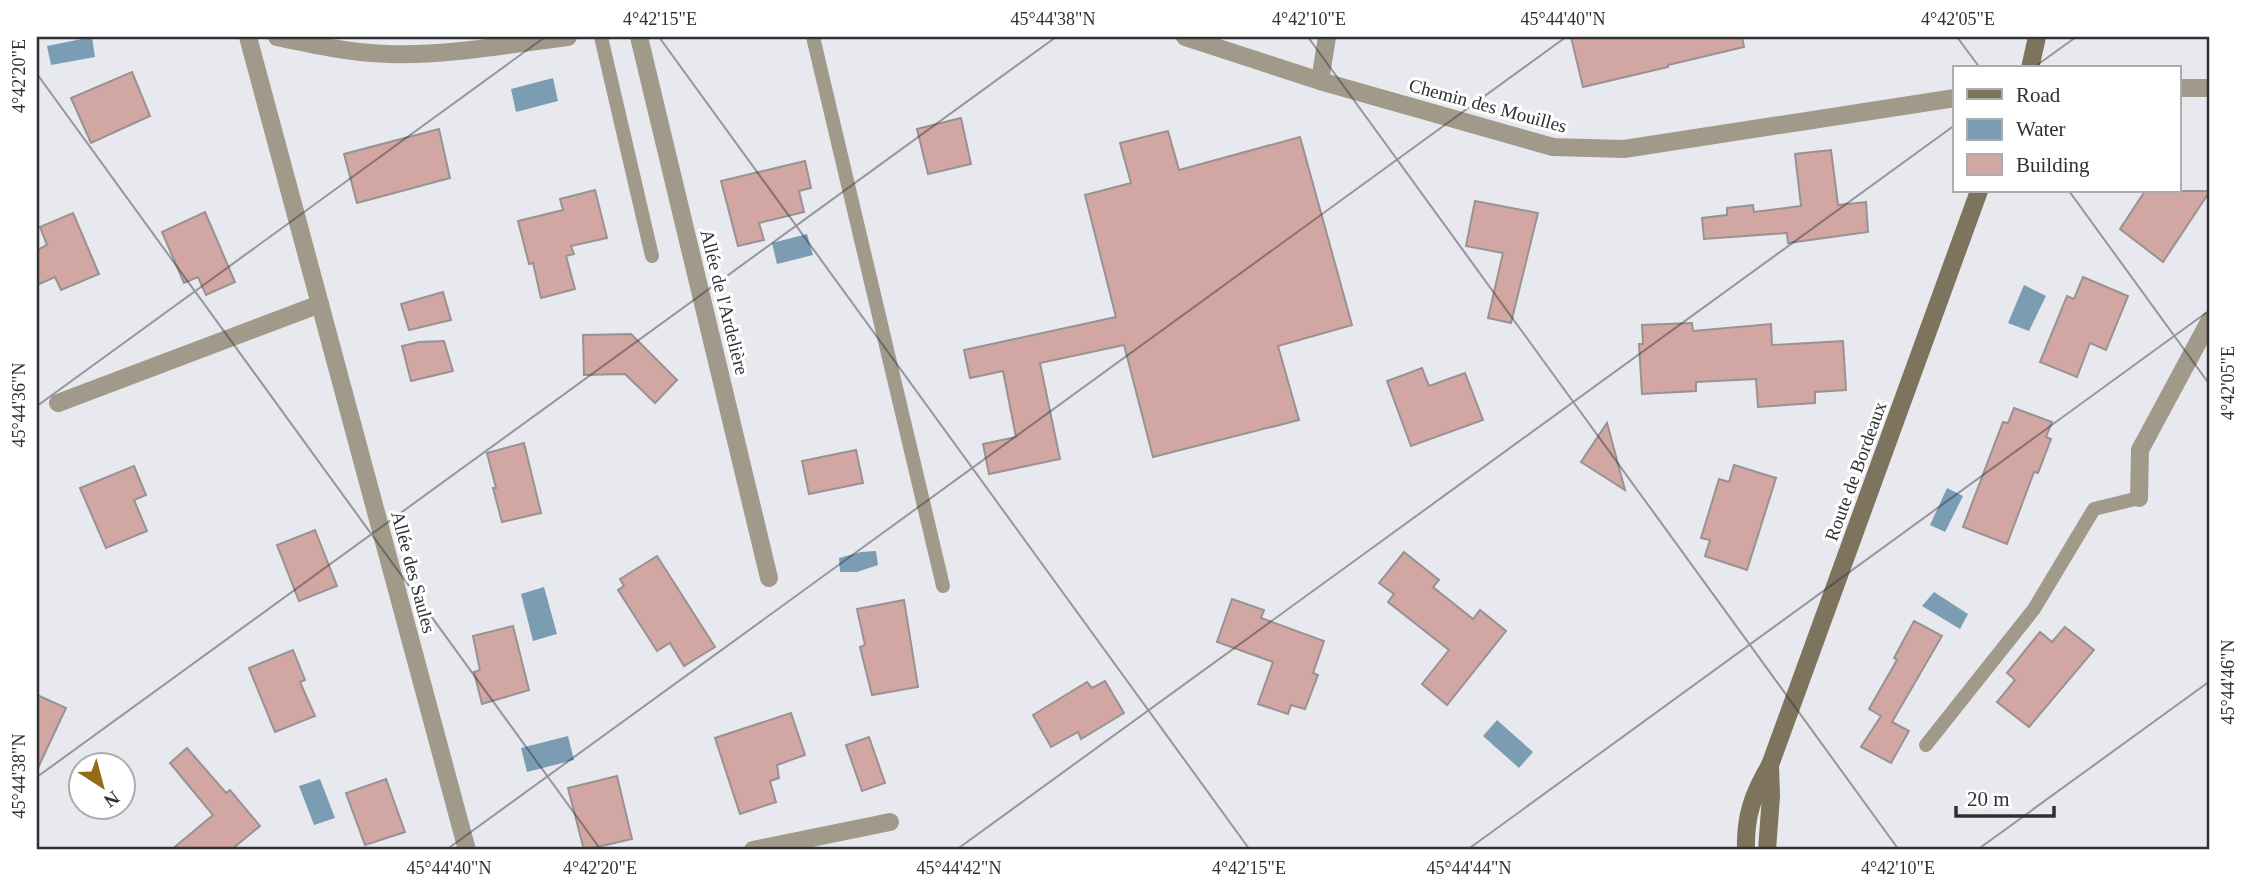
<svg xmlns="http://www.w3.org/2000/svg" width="2247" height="887" font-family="Georgia,serif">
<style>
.water{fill:#7b9db4}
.building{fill:#d1a6a3;stroke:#999292;stroke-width:2}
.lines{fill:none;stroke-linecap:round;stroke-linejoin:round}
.lane{stroke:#a19a8b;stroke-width:14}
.street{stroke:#a19a8b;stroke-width:18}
.secondary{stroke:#7e745e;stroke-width:18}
.ticks{fill:none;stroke:#2f3032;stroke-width:2;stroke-opacity:0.45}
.labels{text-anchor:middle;stroke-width:6;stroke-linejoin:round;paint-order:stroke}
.street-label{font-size:19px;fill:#2f3032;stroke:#fff}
.neatline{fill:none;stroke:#2f3032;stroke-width:2.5}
.ticks-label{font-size:18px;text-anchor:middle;fill:#2f3032}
</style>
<rect width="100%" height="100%" fill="#e8e9ef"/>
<g class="water">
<path d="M 92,37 L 95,57 L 51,65 L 47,46 Z"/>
<path d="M 553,78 L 558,101 L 516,112 L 511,89 Z"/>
<path d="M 807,234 L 813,255 L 777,264 L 772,243 Z"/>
<path d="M 2024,285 L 2046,296 L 2029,331 L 2008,323 Z"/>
<path d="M 1947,488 L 1963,496 L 1945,532 L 1930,525 Z"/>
<path d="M 876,551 L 878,565 L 857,572 L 840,572 L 839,558 L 861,552 Z"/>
<path d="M 544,587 L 557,634 L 533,641 L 521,594 Z"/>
<path d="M 1934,592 L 1968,614 L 1960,629 L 1922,606 Z"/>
<path d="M 1497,720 L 1533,752 L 1519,768 L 1483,736 Z"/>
<path d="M 568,736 L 574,760 L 527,772 L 521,748 Z"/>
<path d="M 320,779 L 335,818 L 314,825 L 299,786 Z"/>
</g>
<g class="building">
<path d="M 1571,37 L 1742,37 L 1744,47 L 1668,65 L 1668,67 L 1583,87 Z"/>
<path d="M 132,72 L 150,116 L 91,143 L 71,98 Z"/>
<path d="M 961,118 L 971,164 L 928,174 L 917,129 Z"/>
<path d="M 439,129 L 450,178 L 357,203 L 344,154 Z"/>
<path d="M 1168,131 L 1179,170 L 1300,137 L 1352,325 L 1278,346 L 1299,420 L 1153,457 L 1124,345 L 1040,363 L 1060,459 L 989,474 L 983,444 L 1016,437 L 1003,371 L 970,378 L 964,350 L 1116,317 L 1085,195 L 1131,183 L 1120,143 Z"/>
<path d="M 1831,150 L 1838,205 L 1866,202 L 1868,232 L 1788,243 L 1787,233 L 1704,239 L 1702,218 L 1727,215 L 1727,208 L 1753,205 L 1754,212 L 1801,206 L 1795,154 Z"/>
<path d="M 805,161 L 811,188 L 799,191 L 804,212 L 759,223 L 764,240 L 738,246 L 721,181 Z"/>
<path d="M 595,190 L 607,238 L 571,246 L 574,254 L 566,256 L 575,289 L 541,298 L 533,263 L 529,264 L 518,221 L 563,210 L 560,199 Z"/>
<path d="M 2145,191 L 2210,191 L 2163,262 L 2120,229 Z"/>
<path d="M 1475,201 L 1538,213 L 1511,323 L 1488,318 L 1503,253 L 1466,246 Z"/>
<path d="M 205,212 L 235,282 L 206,295 L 198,277 L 184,283 L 162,232 Z"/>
<path d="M 73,213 L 99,274 L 61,290 L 55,277 L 37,285 L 37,250 L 47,245 L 40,227 Z"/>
<path d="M 2083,277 L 2128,296 L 2106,350 L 2090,343 L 2077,377 L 2040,362 L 2067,296 L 2074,299 Z"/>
<path d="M 443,292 L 451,320 L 409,330 L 401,304 Z"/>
<path d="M 1692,323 L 1693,331 L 1771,324 L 1772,345 L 1843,341 L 1846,390 L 1815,392 L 1815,403 L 1758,407 L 1756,379 L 1696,382 L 1696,391 L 1642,394 L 1639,344 L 1643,344 L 1642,325 Z"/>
<path d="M 631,334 L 677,380 L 655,403 L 625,374 L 584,375 L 583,335 Z"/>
<path d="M 444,341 L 453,371 L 411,381 L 402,346 L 419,342 Z"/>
<path d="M 1422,368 L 1429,386 L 1465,373 L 1483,420 L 1411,446 L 1387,381 Z"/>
<path d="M 2014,408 L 2052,422 L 2046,437 L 2051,439 L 2038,473 L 2034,472 L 2007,544 L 1963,527 L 2003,422 L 2008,423 Z"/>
<path d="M 1607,423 L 1625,490 L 1581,462 Z"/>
<path d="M 524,443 L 541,513 L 502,522 L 493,488 L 496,488 L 487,453 Z"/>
<path d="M 856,450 L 863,483 L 809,494 L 802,461 Z"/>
<path d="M 1734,465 L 1776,478 L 1747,570 L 1705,556 L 1710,540 L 1701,538 L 1719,479 L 1729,482 Z"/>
<path d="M 134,466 L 146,495 L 134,500 L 147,531 L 106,548 L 80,488 Z"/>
<path d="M 315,530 L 337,586 L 299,601 L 277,545 Z"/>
<path d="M 1404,552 L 1439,580 L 1433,587 L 1473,619 L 1480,610 L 1506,631 L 1447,705 L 1422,684 L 1449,650 L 1388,602 L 1394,594 L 1379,583 Z"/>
<path d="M 657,556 L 715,647 L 684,666 L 670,643 L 657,651 L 618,590 L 624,586 L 620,579 Z"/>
<path d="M 1232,599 L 1264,610 L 1261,618 L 1324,641 L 1313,673 L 1318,675 L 1305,709 L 1291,705 L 1288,714 L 1258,704 L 1273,662 L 1217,642 Z"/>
<path d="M 904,600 L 918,687 L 872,695 L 860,647 L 865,645 L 857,609 Z"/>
<path d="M 1914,621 L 1942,636 L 1892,722 L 1909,731 L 1891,763 L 1861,747 L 1881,716 L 1869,709 L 1897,660 L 1894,658 Z"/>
<path d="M 513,626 L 529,690 L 482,704 L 474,672 L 480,670 L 473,636 Z"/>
<path d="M 2065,627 L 2094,650 L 2029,727 L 1997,702 L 2015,680 L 2007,673 L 2040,632 L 2052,642 Z"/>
<path d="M 293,650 L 305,680 L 300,682 L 315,716 L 275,732 L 249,668 Z"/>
<path d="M 1105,681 L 1124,713 L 1081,739 L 1078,732 L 1051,747 L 1033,715 L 1087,682 L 1092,688 Z"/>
<path d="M 37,695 L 66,708 L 37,770 Z"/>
<path d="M 791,713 L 805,755 L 777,765 L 779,778 L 770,781 L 776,802 L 740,814 L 715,738 Z"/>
<path d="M 869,737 L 885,783 L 862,791 L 846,745 Z"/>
<path d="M 187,748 L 226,793 L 230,790 L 260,826 L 231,850 L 171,850 L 213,815 L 170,763 Z"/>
<path d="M 617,776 L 632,839 L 584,850 L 568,788 Z"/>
<path d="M 386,779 L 405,832 L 365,845 L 346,793 Z"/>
</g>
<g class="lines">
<g class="lane">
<path d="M 601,37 L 652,256"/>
<path d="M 813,37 L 943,586"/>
<path d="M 1926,745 L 2034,609 L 2094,509 L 2139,498"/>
</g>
<g class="street">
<path d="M 248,37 L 467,850"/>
<path d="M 277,37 C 314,45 351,53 389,54 C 449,56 509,44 568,37"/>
<path d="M 639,37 L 769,578"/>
<path d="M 1185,37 L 1320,81 L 1553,147 L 1624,149 L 1955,98"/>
<path d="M 1320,81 L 1327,37"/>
<path d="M 2179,88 L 2210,88"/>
<path d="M 58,403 L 320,304"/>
<path d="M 2139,498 L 2140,450 L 2210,320"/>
<path d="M 753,850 L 890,822"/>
</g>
<g class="secondary">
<path d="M 2030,68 L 2037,37"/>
<path d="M 1746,850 C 1745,816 1753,794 1770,765 L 1979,191"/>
<path d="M 1767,850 L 1771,796 L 1770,765"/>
</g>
</g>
<path class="ticks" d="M 659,37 L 1250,850M 1308,37 L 1899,850M 1957,37 L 1980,68M 2033,68 L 2076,37M 37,74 L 601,850M 2069,191 L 2210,385M 37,406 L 545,37M 37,777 L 1056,37M 446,850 L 1566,37M 956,850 L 1955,125M 1467,850 L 2210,310M 1977,850 L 2210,681"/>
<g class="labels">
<g class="street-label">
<text transform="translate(1488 105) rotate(15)" y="7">Chemin des Mouilles</text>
<text transform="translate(725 302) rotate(76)" y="7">Allée de l'Ardelière</text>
<text transform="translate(1855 471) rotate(-70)" y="7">Route de Bordeaux</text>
<text transform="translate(414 572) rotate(75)" y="7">Allée des Saules</text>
</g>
</g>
<rect width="2247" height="887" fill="none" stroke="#ffffff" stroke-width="77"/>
<rect x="1953" y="66" width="228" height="126" fill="#ffffff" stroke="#acacad" stroke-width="2"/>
<rect x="1967" y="89" width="35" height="10" fill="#7e745e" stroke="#acacad" stroke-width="2"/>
<text x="2016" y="102" font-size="21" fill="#2f3032">Road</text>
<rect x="1967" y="119" width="35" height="21" fill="#7b9db4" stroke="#acacad" stroke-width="2"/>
<text x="2016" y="136" font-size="21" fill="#2f3032">Water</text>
<rect x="1967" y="154" width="35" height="21" fill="#d1a6a3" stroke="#acacad" stroke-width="2"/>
<text x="2016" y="172" font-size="21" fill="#2f3032">Building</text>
<g transform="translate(102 786) rotate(144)"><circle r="33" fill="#ffffff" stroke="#acacad" stroke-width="2"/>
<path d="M0-5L12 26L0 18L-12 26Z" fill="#966b18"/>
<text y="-10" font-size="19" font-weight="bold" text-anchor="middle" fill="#2f3032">N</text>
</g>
<path d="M1956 806v10h98v-10" fill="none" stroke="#2f3032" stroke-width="3.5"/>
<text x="1967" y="806" font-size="21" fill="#2f3032" stroke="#ffffff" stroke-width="5" paint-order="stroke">20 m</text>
<rect x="38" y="38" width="2170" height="810" class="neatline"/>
<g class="ticks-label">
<text x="660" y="25">4°42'15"E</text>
<text x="1053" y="25">45°44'38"N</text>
<text x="1309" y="25">4°42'10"E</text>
<text x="1563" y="25">45°44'40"N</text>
<text x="1958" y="25">4°42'05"E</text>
<text transform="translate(19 76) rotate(-90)" y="6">4°42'20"E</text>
<text transform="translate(2228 383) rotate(-90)" y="6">4°42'05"E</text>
<text transform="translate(19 405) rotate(-90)" y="6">45°44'36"N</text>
<text transform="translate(2228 682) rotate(-90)" y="6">45°44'46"N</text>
<text transform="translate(19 776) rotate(-90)" y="6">45°44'38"N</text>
<text x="449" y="874">45°44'40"N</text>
<text x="600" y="874">4°42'20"E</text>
<text x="959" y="874">45°44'42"N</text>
<text x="1249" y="874">4°42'15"E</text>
<text x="1469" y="874">45°44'44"N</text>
<text x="1898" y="874">4°42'10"E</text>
</g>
</svg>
